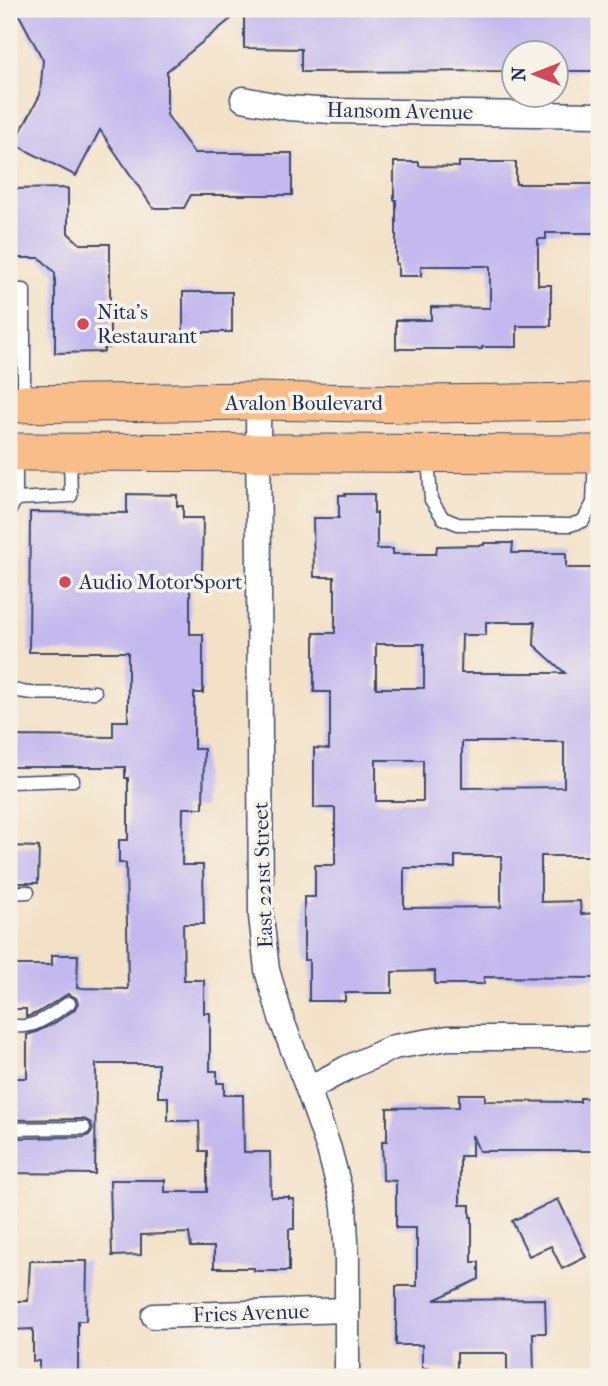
<svg xmlns="http://www.w3.org/2000/svg" width="608" height="1386" font-family="'IM FELL French Canon',serif">
<style>
.building{fill:#c3b9ee;fill-rule:evenodd}
.lines{fill:none;stroke-linecap:round;stroke-linejoin:round}
.lane-casing{stroke:#3b4a6e;stroke-width:15}
.street-casing{stroke:#3b4a6e;stroke-width:27}
.primary-casing{stroke:#3b4a6e;stroke-width:39}
.lane{stroke:#fff;stroke-width:12}
.street{stroke:#fff;stroke-width:24}
.primary{stroke:#f8bd88;stroke-width:37}
.poi-dot{fill:#d1495b;stroke:#f7f3e8;stroke-width:2.5}
.labels{text-anchor:middle;stroke-width:7;stroke-linejoin:round;paint-order:stroke}
.street-label{font-size:21px;fill:#1b2f5e;stroke:#f7f3e8}
.poi-label{font-size:21px;fill:#1b2f5e;stroke:#f7f3e8;text-anchor:start}
</style>
<rect width="100%" height="100%" fill="#f7f3e8"/>
<filter id="ink" filterUnits="userSpaceOnUse"><feTurbulence type="fractalNoise" baseFrequency=".0143" numOctaves="2"/><feDisplacementMap in="SourceGraphic" scale="14" xChannelSelector="R" yChannelSelector="G"/><feConvolveMatrix kernelMatrix="1 2 1 2 8 2 1 2 1" color-interpolation-filters="sRGB"/></filter>
<filter id="wash" filterUnits="userSpaceOnUse"><feTurbulence type="fractalNoise" baseFrequency=".00686" numOctaves="4" result="noise"/><feDisplacementMap in="SourceGraphic" scale="28" xChannelSelector="R" yChannelSelector="G"/><feGaussianBlur stdDeviation="1.57" result="paint"/><feColorMatrix in="noise" values="0 0 0 0 0 0 0 0 0 0 0 0 0 0 0 0 0 1.4 0 .05"/><feComposite in="paint" operator="in"/></filter>
<g filter="url(#wash)">
<rect width="100%" height="100%" fill="#f3e1c7"/>
<g id="blocks">
<g class="building">
<path d="M 16,9 L 243,9 L 167,71 L 167,115 L 194,153 L 292,153 L 292,195 L 191,195 L 184,208 L 153,208 L 100,130 L 76,176 L 14,144 L 40,95 L 43,60 Z"/>
<path d="M 244,9 L 387,9 L 387,13 L 457,13 L 457,9 L 567,9 L 567,14 L 598,14 L 599,71 L 556,71 L 556,52 L 514,52 L 514,71 L 301,72 L 301,49 L 244,48 Z"/>
<path d="M 394,162 L 419,162 L 419,166 L 459,167 L 459,162 L 516,162 L 516,184 L 599,184 L 599,233 L 546,233 L 546,239 L 538,239 L 538,285 L 551,285 L 551,326 L 517,326 L 517,347 L 482,347 L 482,349 L 396,349 L 396,320 L 431,320 L 431,307 L 490,308 L 490,266 L 421,266 L 421,276 L 398,276 L 398,264 L 396,264 L 396,200 L 394,200 Z"/>
<path d="M 68,188 L 68,233 L 80,244 L 110,244 L 110,348 L 104,348 L 104,352 L 55,353 L 55,273 L 40,258 L 9,258 L 9,189 Z"/>
<rect x="183" y="292" width="49" height="40"/>
<path d="M 127,494 L 177,495 L 177,506 L 183,506 L 183,518 L 203,518 L 202,577 L 190,577 L 190,634 L 203,634 L 203,693 L 194,693 L 194,749 L 204,749 L 203,808 L 183,808 L 182,865 L 203,865 L 204,924 L 183,924 L 184,980 L 204,980 L 204,1013 L 210,1013 L 210,1071 L 217,1071 L 217,1083 L 224,1083 L 224,1095 L 243,1095 L 244,1152 L 270,1152 L 271,1197 L 289,1197 L 289,1199 L 294,1199 L 294,1229 L 289,1229 L 289,1271 L 254,1271 L 254,1268 L 214,1268 L 214,1247 L 191,1247 L 189,1233 L 141,1235 L 141,1255 L 112,1256 L 110,1180 L 165,1180 L 165,1192 L 207,1192 L 207,1151 L 200,1151 L 199,1121 L 168,1121 L 168,1097 L 158,1097 L 158,1064 L 96,1064 L 95,1174 L 9,1173 L 9,1138 L 84,1137 L 89,1135 L 93,1129 L 91,1123 L 84,1119 L 9,1120 L 9,1078 L 27,1078 L 27,1035 L 36,1032 L 53,1024 L 74,1010 L 78,1003 L 76,998 L 68,994 L 37,1013 L 26,1017 L 26,1009 L 9,1009 L 9,965 L 52,965 L 52,955 L 78,955 L 77,988 L 128,989 L 126,863 L 119,863 L 119,840 L 128,840 L 128,778 L 125,778 L 125,767 L 10,767 L 10,736 L 113,737 L 113,721 L 128,721 L 128,652 L 29,652 L 30,512 L 127,513 Z"/>
<path d="M 345,494 L 374,494 L 374,513 L 377,513 L 377,549 L 393,549 L 393,554 L 436,554 L 437,546 L 484,545 L 484,543 L 513,543 L 512,553 L 566,553 L 566,568 L 599,568 L 599,856 L 541,856 L 541,902 L 580,901 L 581,914 L 599,913 L 599,978 L 484,977 L 484,984 L 435,984 L 435,971 L 392,972 L 392,993 L 345,993 L 345,1001 L 309,1001 L 309,960 L 304,960 L 304,897 L 315,897 L 315,865 L 335,865 L 335,808 L 314,808 L 314,748 L 329,749 L 329,737 L 330,737 L 330,692 L 314,692 L 314,633 L 335,633 L 335,589 L 334,589 L 334,577 L 314,577 L 313,518 L 339,518 L 339,495 L 345,495 ZM 486,622 L 535,622 L 534,645 L 565,673 L 461,673 L 462,635 L 486,635 ZM 376,644 L 424,644 L 424,688 L 376,688 ZM 462,742 L 564,742 L 564,787 L 462,788 ZM 376,760 L 423,760 L 423,801 L 376,801 ZM 455,856 L 501,856 L 501,907 L 404,908 L 404,868 L 455,868 Z"/>
<path d="M 9,846 L 39,847 L 38,883 L 10,883 L 10,874 L 9,874 Z"/>
<path d="M 459,1094 L 485,1094 L 485,1101 L 580,1102 L 580,1098 L 599,1098 L 599,1151 L 479,1151 L 472,1135 L 472,1156 L 460,1156 L 460,1205 L 470,1205 L 470,1217 L 472,1217 L 472,1262 L 479,1262 L 479,1279 L 434,1300 L 545,1299 L 546,1333 L 533,1333 L 534,1377 L 507,1377 L 507,1354 L 504,1353 L 457,1353 L 457,1369 L 428,1369 L 428,1368 L 422,1368 L 422,1345 L 396,1345 L 396,1286 L 417,1286 L 417,1240 L 416,1240 L 416,1228 L 396,1228 L 396,1181 L 383,1180 L 382,1141 L 387,1141 L 387,1108 L 459,1107 Z"/>
<path d="M 558,1199 L 586,1257 L 562,1269 L 551,1246 L 529,1256 L 512,1221 Z"/>
<path d="M 30,1261 L 87,1261 L 86,1321 L 78,1321 L 78,1375 L 39,1375 L 39,1361 L 33,1361 L 33,1329 L 9,1330 L 9,1301 L 28,1301 Z"/>
</g>
</g>
</g>
<g filter="url(#ink)">
<use href="#blocks" fill-opacity="0" stroke="#3b4a6e" stroke-width="2"/>
<g class="lines">
<g class="lane-casing">
<g id="lane">
<path d="M 9,290 L 24,290 L 24,400"/>
<path d="M 428,457 L 431,500 L 443,518 L 458,524 L 570,525 L 583,521 L 593,503 L 595,458"/>
<path d="M 16,499 L 71,496 L 70,457"/>
<path d="M 9,512 L 16,499 L 16,456"/>
<path d="M 9,687 C 24,698 75,692 95,692"/>
<path d="M 9,782 L 73,780"/>
<path d="M 9,893 L 28,892"/>
<path d="M 9,1024 C 30,1033 52,1014 69,1003"/>
<path d="M 9,1129 L 84,1128"/>
</g>
</g>
<g class="street-casing">
<g id="street">
<path d="M 243,99 L 288,108 L 332,111 L 599,115"/>
<path d="M 258,401 L 261,916 L 267,970 L 282,1021 L 308,1089 L 329,1149 L 344,1206 L 347,1259 L 347,1377"/>
<path d="M 308,1089 L 347,1068 L 394,1047 L 448,1038 L 599,1038"/>
<path d="M 154,1316 L 347,1310"/>
</g>
</g>
<g class="primary-casing">
<g id="primary">
<path d="M 9,404 L 258,401 L 417,404 L 599,402"/>
<path d="M 9,452 L 599,454"/>
</g>
</g>
<use href="#lane" class="lane"/>
<use href="#street" class="street"/>
<use href="#primary" class="primary"/>
</g>
</g>
<g class="poi-dot">
<circle cx="83" cy="324" r="7"/>
<circle cx="65" cy="582" r="7"/>
</g>
<g class="labels">
<g class="street-label">
<text transform="translate(400 111) rotate(1)" y="7">Hansom Avenue</text>
<text x="304" y="410">Avalon Boulevard</text>
<text transform="translate(263 875) rotate(-92)" y="7">East 221st Street</text>
<text transform="translate(251 1313) rotate(-2)" y="7">Fries Avenue</text>
</g>
<g class="poi-label">
<text x="97" y="319">Nita's<tspan x="97" dy="24">Restaurant</tspan></text>
<text x="79" y="589">Audio MotorSport</text>
</g>
</g>
<rect width="608" height="1386" fill="none" stroke="#f7f3e8" stroke-width="35"/>
<g transform="translate(535 74) rotate(270)"><circle r="33" fill="#f7f3e8" stroke="#9fa5b1" stroke-width="2"/>
<path d="M0-5L12 26L0 18L-12 26Z" fill="#d1495b"/>
<text y="-10" font-size="19" font-weight="bold" text-anchor="middle" fill="#1b2f5e">N</text>
</g>
</svg>
